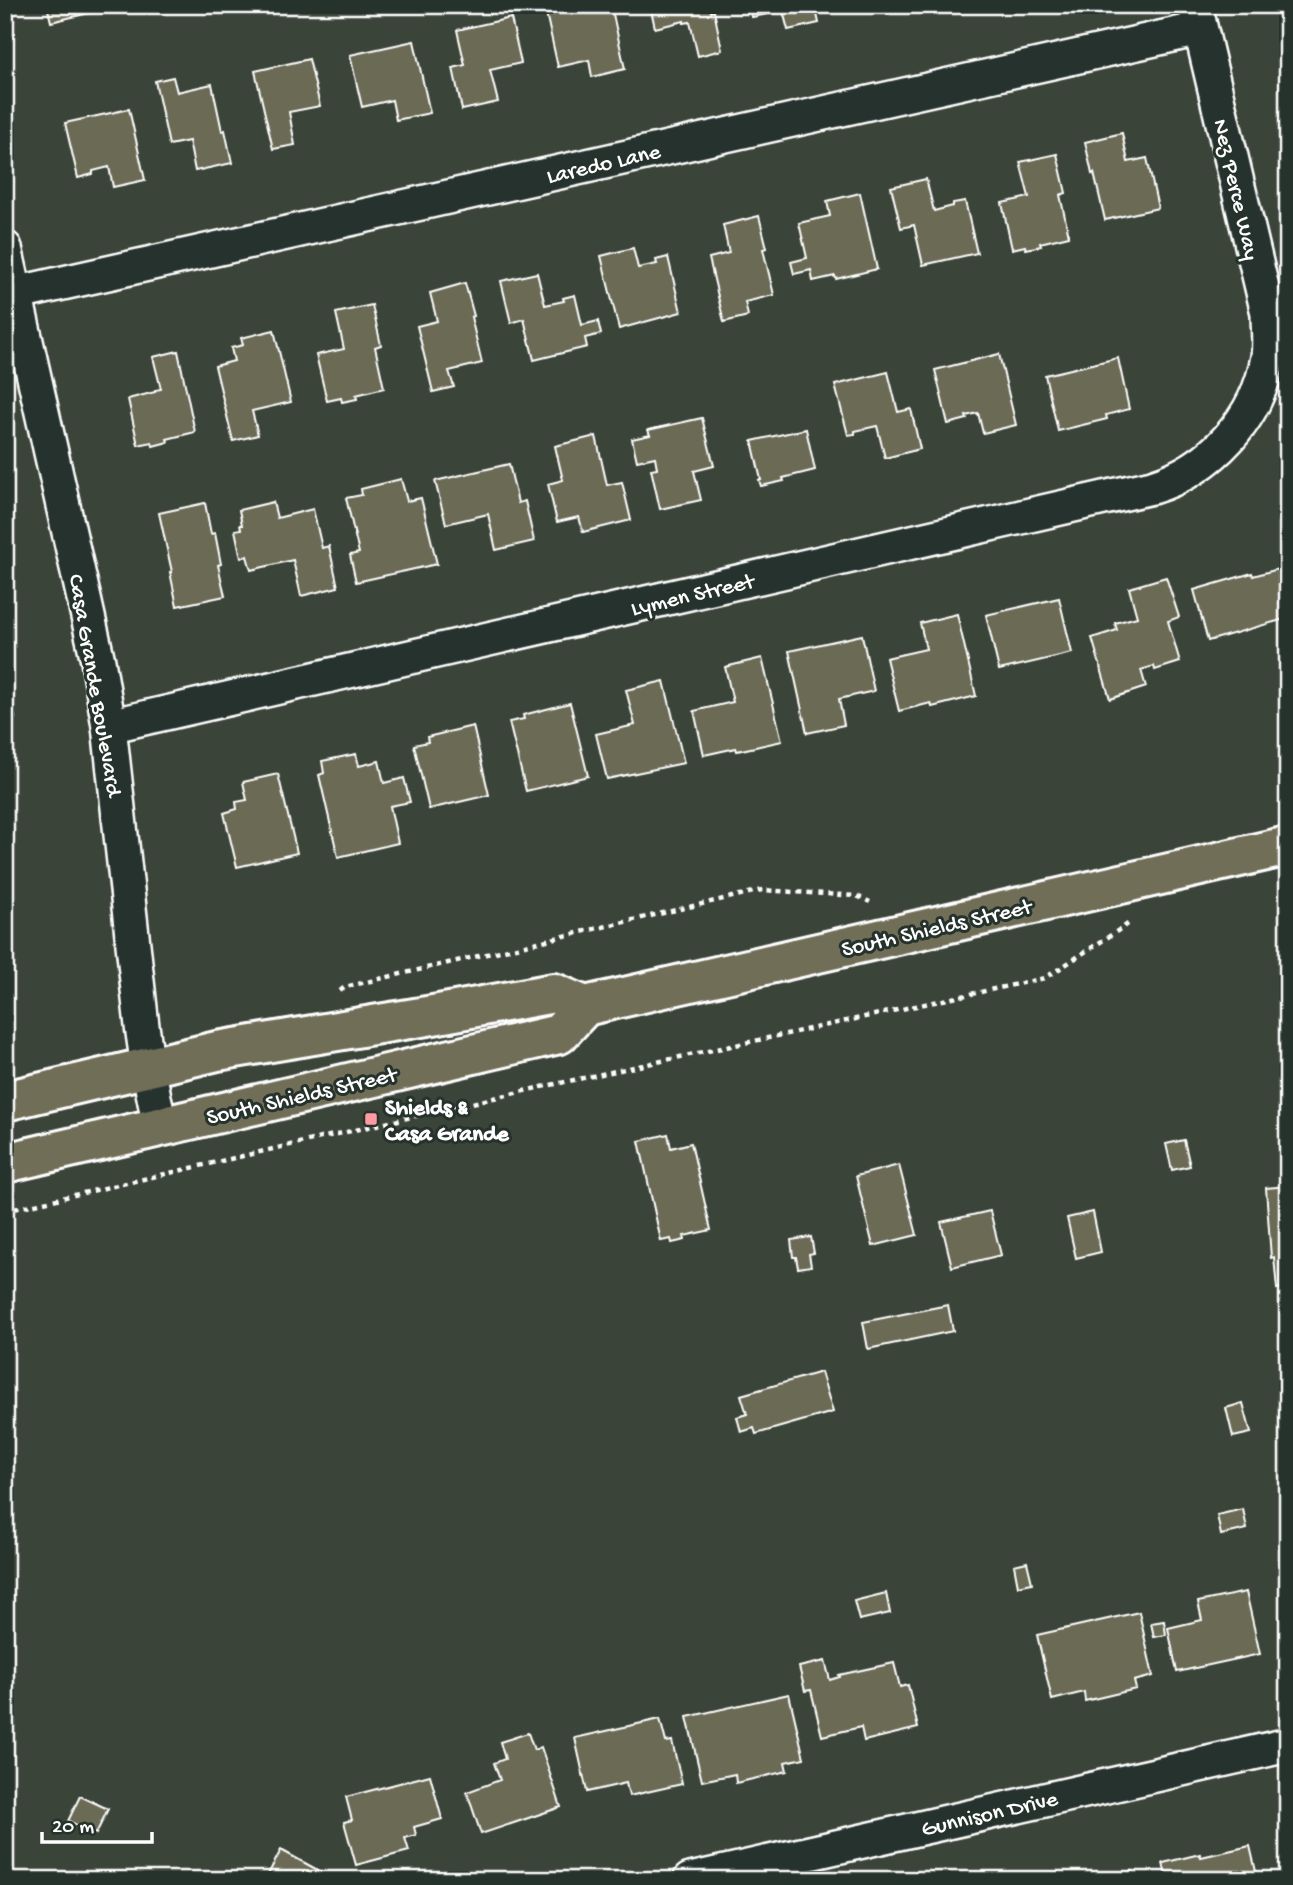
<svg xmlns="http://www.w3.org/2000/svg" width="1293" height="1885" font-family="'Gochi Hand',sans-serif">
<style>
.building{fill:#6b6a55;stroke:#fff;stroke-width:2}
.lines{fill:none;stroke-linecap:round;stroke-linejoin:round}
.street-casing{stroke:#fff;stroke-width:38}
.primary-casing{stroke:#fff;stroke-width:44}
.path{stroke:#fff;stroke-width:4.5;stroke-dasharray:5 5;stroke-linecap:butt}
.street{stroke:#26332d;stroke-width:33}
.primary{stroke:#716e59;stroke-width:38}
.poi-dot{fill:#ff9aa2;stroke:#26332d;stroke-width:2.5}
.labels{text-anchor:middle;stroke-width:6;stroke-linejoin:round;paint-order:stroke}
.street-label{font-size:23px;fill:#fff;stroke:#26332d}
.poi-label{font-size:23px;font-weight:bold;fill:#fff;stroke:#26332d;text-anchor:start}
</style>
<rect width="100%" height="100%" fill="#3b4439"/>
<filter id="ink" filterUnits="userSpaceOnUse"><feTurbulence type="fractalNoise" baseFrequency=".0143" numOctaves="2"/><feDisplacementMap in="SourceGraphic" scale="14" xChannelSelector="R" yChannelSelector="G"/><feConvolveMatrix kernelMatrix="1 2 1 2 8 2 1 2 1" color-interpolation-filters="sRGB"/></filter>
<g filter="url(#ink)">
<g class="building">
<path d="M 47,5 L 105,5 L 106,9 L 51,22 Z"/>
<path d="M 573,5 L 611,5 L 625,69 L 592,77 L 589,60 L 558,67 L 546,13 L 569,9 L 568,6 Z"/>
<path d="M 650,5 L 710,5 L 711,12 L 714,11 L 722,50 L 698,56 L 690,22 L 684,23 L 684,21 L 655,28 Z"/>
<path d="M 749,5 L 815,5 L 819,23 L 788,30 L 783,11 L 752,17 Z"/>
<path d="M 511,18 L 521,63 L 490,70 L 498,102 L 462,110 L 453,68 L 465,65 L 457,30 Z"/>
<path d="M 414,41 L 430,113 L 396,120 L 392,100 L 362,107 L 350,55 Z"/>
<path d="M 309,59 L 320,106 L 289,112 L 295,145 L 273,149 L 255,71 Z"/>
<path d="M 173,77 L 177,92 L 212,84 L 222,131 L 225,130 L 232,163 L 195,171 L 189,141 L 169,145 L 155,81 Z"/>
<path d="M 129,109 L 145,180 L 113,187 L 109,167 L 93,171 L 93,174 L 78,178 L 65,123 Z"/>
<path d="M 1122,133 L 1128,162 L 1147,158 L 1158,208 L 1105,220 L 1094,173 L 1092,174 L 1085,142 Z"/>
<path d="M 1057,154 L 1066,193 L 1060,195 L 1069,236 L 1040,243 L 1041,246 L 1026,249 L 1025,246 L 1012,249 L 1002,203 L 1029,197 L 1020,162 Z"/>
<path d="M 926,179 L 934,211 L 953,206 L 953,203 L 965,201 L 977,253 L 923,265 L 914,225 L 901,228 L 891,187 Z"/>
<path d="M 860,193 L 877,269 L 836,279 L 835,276 L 813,281 L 811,270 L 794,274 L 791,262 L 807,258 L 799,223 L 830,216 L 827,201 Z"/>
<path d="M 759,216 L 767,248 L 763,249 L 774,295 L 745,302 L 748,316 L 724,322 L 709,258 L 729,253 L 723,225 Z"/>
<path d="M 633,248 L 638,268 L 657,264 L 656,260 L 668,257 L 681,312 L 619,329 L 601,256 Z"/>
<path d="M 537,273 L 545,305 L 564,301 L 563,298 L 575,295 L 582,325 L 598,321 L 601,334 L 585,338 L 587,347 L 534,360 L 524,319 L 511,323 L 501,281 Z"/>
<path d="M 465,283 L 474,316 L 471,317 L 482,363 L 449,371 L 454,387 L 433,392 L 417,326 L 437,321 L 430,293 Z"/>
<path d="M 372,305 L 381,345 L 375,347 L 384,388 L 356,395 L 357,399 L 342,402 L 341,398 L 327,401 L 316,355 L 344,349 L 336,313 Z"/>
<path d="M 274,330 L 291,402 L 252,411 L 258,435 L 233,441 L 215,366 L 234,361 L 231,348 L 243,345 L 241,338 Z"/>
<path d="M 178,351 L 195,432 L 167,439 L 168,442 L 153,446 L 152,442 L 138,445 L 128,399 L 155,392 L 155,390 L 161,389 L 153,357 Z"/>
<path d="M 999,354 L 1016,425 L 983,433 L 978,413 L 966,416 L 967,419 L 948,424 L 935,370 Z"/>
<path d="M 1118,358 L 1129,409 L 1106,415 L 1107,419 L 1058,431 L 1045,375 Z"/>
<path d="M 888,372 L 898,412 L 911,409 L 920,449 L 885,458 L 877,426 L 855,431 L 855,434 L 848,435 L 835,385 Z"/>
<path d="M 702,418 L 714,466 L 694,471 L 701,500 L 660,509 L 651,469 L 657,468 L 655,457 L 637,461 L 632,439 L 650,435 L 648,430 Z"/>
<path d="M 806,429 L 815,470 L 783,478 L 784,481 L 761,486 L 759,480 L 761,480 L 752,441 Z"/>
<path d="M 596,436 L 607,485 L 622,482 L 631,520 L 583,532 L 579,517 L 557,522 L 548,484 L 563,480 L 555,446 Z"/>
<path d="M 509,464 L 518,503 L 525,501 L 534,541 L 496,550 L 488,514 L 446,524 L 435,481 Z"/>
<path d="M 401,479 L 407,501 L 421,498 L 437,564 L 356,582 L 350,555 L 359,553 L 346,498 L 362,495 L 361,489 Z"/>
<path d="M 273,502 L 277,518 L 313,509 L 322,548 L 329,546 L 338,587 L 301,596 L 293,560 L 251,570 L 247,556 L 241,558 L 235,530 L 241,529 L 240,525 L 242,525 L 239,510 Z"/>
<path d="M 205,503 L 211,534 L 215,533 L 221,564 L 218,565 L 225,596 L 177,606 L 170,572 L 172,572 L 159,513 Z"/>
<path d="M 1282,568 L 1288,587 L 1288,618 L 1208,641 L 1194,590 L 1252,573 L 1253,576 Z"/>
<path d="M 1166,577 L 1179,617 L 1168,621 L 1180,662 L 1155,670 L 1154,666 L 1141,670 L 1146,687 L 1110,699 L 1092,638 L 1117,630 L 1115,623 L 1137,617 L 1129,588 Z"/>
<path d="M 1059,598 L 1072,653 L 999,670 L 986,615 Z"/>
<path d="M 957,614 L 976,696 L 932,707 L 931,703 L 899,711 L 886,658 L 926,649 L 920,623 Z"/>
<path d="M 862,635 L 874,691 L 839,699 L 844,725 L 807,733 L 789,651 Z"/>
<path d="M 762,658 L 782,741 L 737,751 L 736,748 L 704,755 L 694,711 L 733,702 L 725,667 Z"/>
<path d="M 5,681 L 15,718 L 5,720 Z"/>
<path d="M 664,681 L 684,763 L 607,779 L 596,734 L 635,725 L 626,690 Z"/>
<path d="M 570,703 L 588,776 L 526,791 L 509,722 L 524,719 L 523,715 Z"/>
<path d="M 473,726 L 489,795 L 429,809 L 414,745 L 428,742 L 427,737 Z"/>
<path d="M 356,754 L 359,766 L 379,761 L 384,783 L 404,778 L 410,802 L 390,806 L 398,843 L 338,857 L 319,775 L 324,773 L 322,761 Z"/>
<path d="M 278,774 L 297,853 L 237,867 L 224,813 L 237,809 L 236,802 L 247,800 L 243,782 Z"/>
<path d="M 668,1134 L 671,1148 L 691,1143 L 711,1230 L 684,1236 L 685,1240 L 672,1243 L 671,1239 L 661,1241 L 639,1141 Z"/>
<path d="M 1184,1140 L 1190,1166 L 1172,1170 L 1166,1144 Z"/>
<path d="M 899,1165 L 917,1235 L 873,1246 L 856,1176 Z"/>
<path d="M 1288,1186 L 1288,1287 L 1277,1289 L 1274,1257 L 1271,1258 L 1266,1188 Z"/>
<path d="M 990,1211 L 1001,1255 L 952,1267 L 941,1222 Z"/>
<path d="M 1093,1212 L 1101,1252 L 1076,1258 L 1067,1218 Z"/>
<path d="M 811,1237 L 814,1253 L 809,1254 L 811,1266 L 798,1268 L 796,1257 L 793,1257 L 791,1240 Z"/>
<path d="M 948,1305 L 953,1331 L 868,1349 L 863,1322 Z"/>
<path d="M 821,1372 L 833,1412 L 756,1434 L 754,1428 L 741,1432 L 737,1417 L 747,1414 L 741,1395 Z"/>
<path d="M 1243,1403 L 1251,1433 L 1233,1437 L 1226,1408 Z"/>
<path d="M 1243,1509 L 1247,1529 L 1221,1535 L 1217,1515 Z"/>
<path d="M 1027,1562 L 1032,1583 L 1018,1586 L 1014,1565 Z"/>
<path d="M 1246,1592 L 1260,1654 L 1177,1672 L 1168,1628 L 1202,1620 L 1198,1602 Z"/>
<path d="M 886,1593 L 890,1613 L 859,1620 L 854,1601 Z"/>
<path d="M 1139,1612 L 1153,1676 L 1134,1681 L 1136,1689 L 1085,1701 L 1084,1692 L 1052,1700 L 1037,1635 Z"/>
<path d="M 1164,1621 L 1166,1635 L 1154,1637 L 1151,1623 Z"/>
<path d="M 825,1661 L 830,1680 L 840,1677 L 839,1675 L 894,1663 L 900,1687 L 908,1685 L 918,1728 L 864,1741 L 861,1727 L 822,1736 L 811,1690 L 805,1691 L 799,1667 Z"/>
<path d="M 789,1694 L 804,1758 L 785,1762 L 787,1771 L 736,1783 L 735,1774 L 702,1781 L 687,1717 Z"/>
<path d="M 660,1719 L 666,1742 L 672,1741 L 682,1784 L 629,1796 L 626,1783 L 587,1792 L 575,1738 Z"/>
<path d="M 528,1733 L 534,1750 L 541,1747 L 561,1807 L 481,1834 L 467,1792 L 500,1780 L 494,1763 L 505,1759 L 500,1742 Z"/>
<path d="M 430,1775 L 442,1819 L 414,1827 L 416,1835 L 405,1838 L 409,1851 L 356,1865 L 344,1822 L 352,1820 L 346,1797 Z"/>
<path d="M 80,1796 L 108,1809 L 96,1834 L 68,1821 Z"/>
<path d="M 1250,1846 L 1258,1880 L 1167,1880 L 1163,1863 L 1200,1854 L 1201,1857 Z"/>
<path d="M 281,1850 L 336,1880 L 265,1880 Z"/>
<path d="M 1132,1871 L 1134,1880 L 1093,1880 Z"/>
</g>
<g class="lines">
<g class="street-casing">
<g id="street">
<path d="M 5,248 L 98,661 L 109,726 L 142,1026 L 148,1067 L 160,1127"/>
<path d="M 5,296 L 1200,29"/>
<path d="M 109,726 L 1152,487 C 1211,469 1258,419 1268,357 C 1270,343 1268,328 1268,313 L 1195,5"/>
<path d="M 690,1880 L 1288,1745"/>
</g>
</g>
<g class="primary-casing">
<g id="primary">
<path d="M 5,1101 L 217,1051 L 433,1015 L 554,993 L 585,1006"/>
<path d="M 5,1163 L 559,1034 L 585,1006 L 1288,846"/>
</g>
</g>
<g class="path">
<path d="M 340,991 L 345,987 L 762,890 L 857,896 L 870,902"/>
<path d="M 5,1211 L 537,1088 L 1045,978 L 1128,924"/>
</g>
<use href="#street" class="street"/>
<use href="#primary" class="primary"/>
</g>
</g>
<rect class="poi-dot" x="364" y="1112" width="14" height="14" rx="3.5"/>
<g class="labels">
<g class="street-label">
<text transform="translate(603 162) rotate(-13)" y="8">Laredo Lane</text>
<text transform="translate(1238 189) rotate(77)" y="8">Nez Perce Way</text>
<text transform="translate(692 593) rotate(-13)" y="8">Lymen Street</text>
<text transform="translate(97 685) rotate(80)" y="8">Casa Grande Boulevard</text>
<text transform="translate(936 926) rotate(-13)" y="8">South Shields Street</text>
<text transform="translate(301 1094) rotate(-13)" y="8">South Shields Street</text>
<text transform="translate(989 1812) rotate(-13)" y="8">Gunnison Drive</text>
</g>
<g class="poi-label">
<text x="385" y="1114">Shields &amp;<tspan x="385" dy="26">Casa Grande</tspan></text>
</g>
</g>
<rect width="1293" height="1885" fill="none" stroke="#26332d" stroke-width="28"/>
<rect x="14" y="14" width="1265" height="1857" fill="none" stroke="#fff" stroke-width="2.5" filter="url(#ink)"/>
<path d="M42 1832v10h110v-10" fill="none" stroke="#ffffff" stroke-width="3.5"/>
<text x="52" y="1832" font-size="21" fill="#ffffff" stroke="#26332d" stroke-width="5" paint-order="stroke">20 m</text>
</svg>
